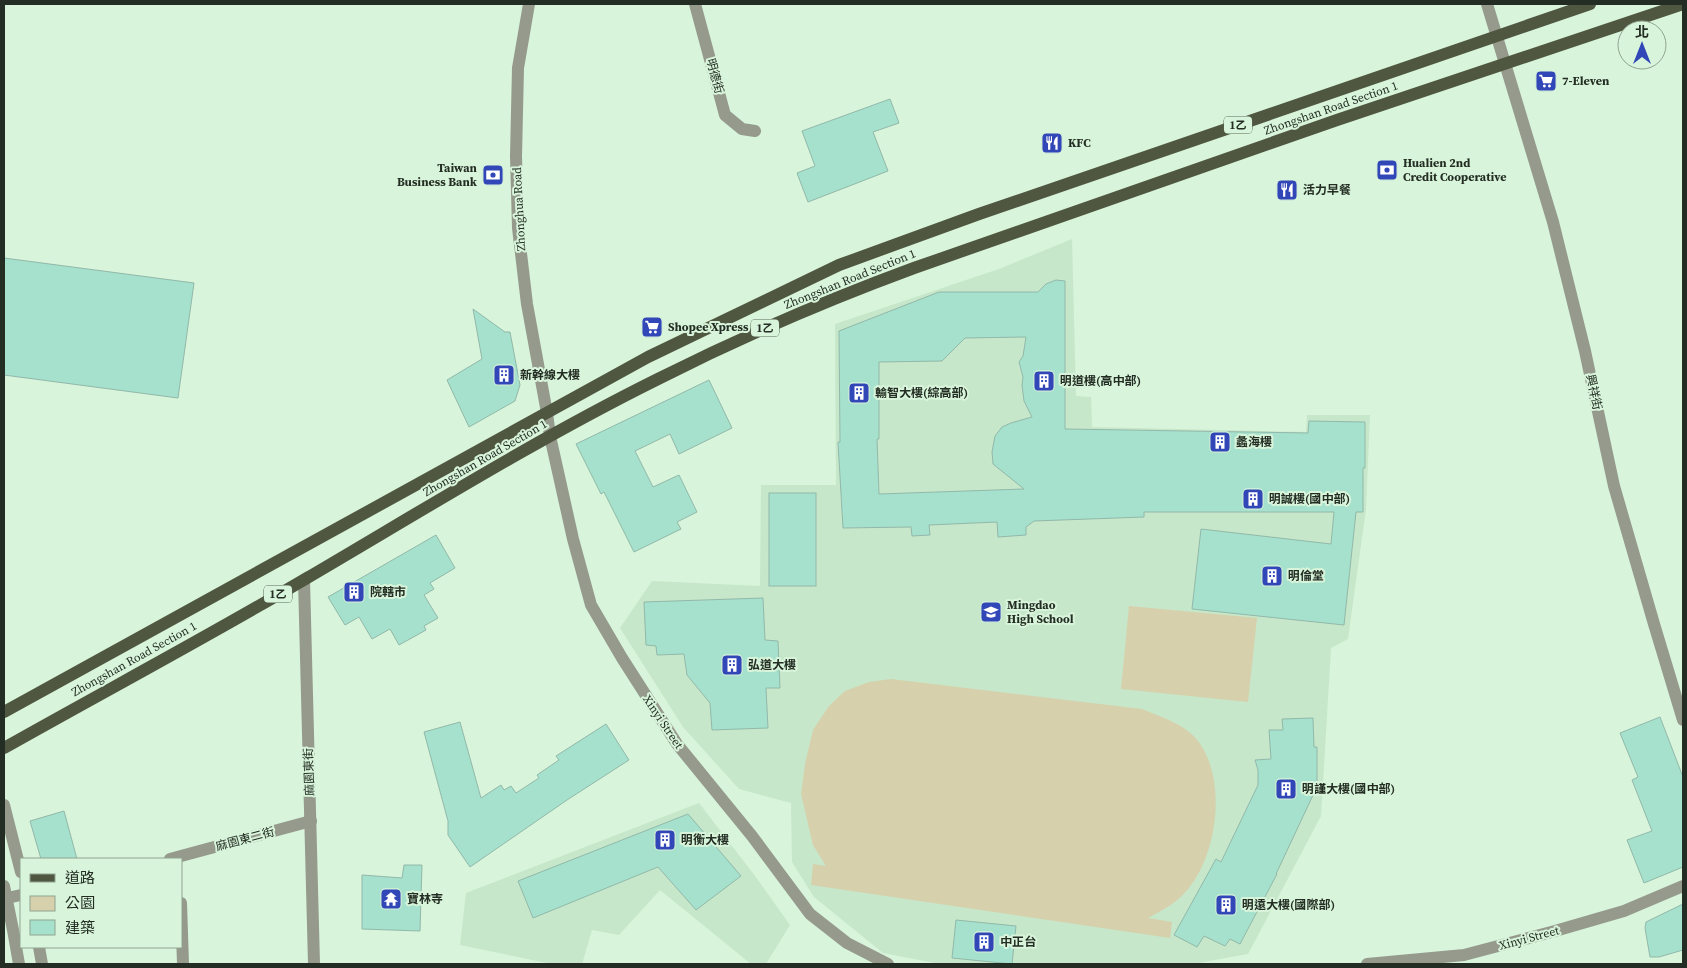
<svg xmlns="http://www.w3.org/2000/svg" width="1687" height="968" font-family="'Source Serif 4','Noto Sans TC',serif">
<style>
.built{fill:#c6e7c9}
.green{fill:#d7d0ac}
.building{fill:#a5e1cc;stroke:#92b8aa;fill-rule:evenodd}
.lines{fill:none;stroke-linecap:round;stroke-linejoin:round}
.minor{stroke:#959a8c;stroke-width:12}
.major{stroke:#505740;stroke-width:12}
.labels{text-anchor:middle;stroke-width:4;stroke-linejoin:round;paint-order:stroke}
.shield{fill:#d8f4da;stroke:#59695a;stroke-width:1}
.shield-label{font-size:11px;font-weight:bold;fill:#232d23}
.street-label{font-size:12px;fill:#232d23;stroke:#d8f4da}
.poi-label{font-size:12px;font-weight:bold;fill:#232d23;stroke:#d8f4da;text-anchor:start}
</style>
<rect width="100%" height="100%" fill="#d8f4da"/>
<g class="built">
<path d="M 1072,239 L 1076,396 L 1091,397 L 1092,427 L 1306,432 L 1307,415 L 1370,415 L 1366,509 L 1348,639 L 1331,648 L 1321,816 L 1248,954 L 1192,964 L 940,964 L 883,953 L 814,897 L 792,862 L 791,803 L 739,789 L 683,727 L 620,628 L 652,581 L 760,586 L 761,485 L 836,485 L 835,324 L 999,269 Z"/>
<path d="M 699,803 L 755,876 L 790,925 L 766,964 L 751,964 L 660,890 L 619,935 L 592,930 L 582,964 L 552,964 L 460,945 L 466,893 Z"/>
</g>
<g class="green">
<path d="M 1129,606 L 1257,618 L 1248,702 L 1121,689 Z"/>
<path d="M 891,679 L 1142,709 C 1161,717 1185,724 1198,741 C 1227,779 1218,853 1188,889 C 1177,903 1164,909 1148,918 L 1172,922 L 1170,938 L 811,885 L 813,864 L 826,866 L 813,845 L 801,794 L 805,764 L 813,730 L 829,706 L 845,691 L 869,682 Z"/>
</g>
<g class="building">
<path d="M 890,99 L 899,123 L 873,132 L 888,171 L 808,202 L 797,173 L 815,166 L 802,131 Z"/>
<path d="M 4,258 L 194,283 L 178,398 L 4,375 Z"/>
<path d="M 1056,280 L 1065,281 L 1065,429 L 1308,433 L 1309,421 L 1365,422 L 1365,468 L 1363,468 L 1363,512 L 1356,512 L 1344,625 L 1192,609 L 1201,529 L 1331,544 L 1334,512 L 1144,512 L 1144,517 L 1034,521 L 1026,527 L 1026,535 L 998,537 L 997,522 L 929,525 L 930,535 L 912,536 L 911,527 L 843,528 L 838,442 L 840,442 L 839,331 L 939,292 L 1038,292 L 1046,284 ZM 1026,337 L 1023,356 L 1019,362 L 1023,377 L 1022,385 L 1024,401 L 1032,417 L 1011,423 L 1002,427 L 995,436 L 992,452 L 993,464 L 1024,489 L 879,494 L 877,439 L 879,439 L 879,362 L 942,361 L 965,338 Z"/>
<path d="M 473,309 L 505,332 L 510,332 L 520,385 L 515,401 L 469,427 L 447,380 L 482,359 Z"/>
<path d="M 709,380 L 732,428 L 679,454 L 670,434 L 635,451 L 653,487 L 679,475 L 697,512 L 677,522 L 681,529 L 634,552 L 604,492 L 601,494 L 576,444 Z"/>
<rect x="769" y="493" width="47" height="93"/>
<path d="M 436,535 L 455,568 L 430,583 L 434,589 L 424,595 L 438,618 L 424,626 L 426,630 L 399,645 L 390,629 L 372,639 L 359,617 L 345,625 L 328,597 Z"/>
<path d="M 763,598 L 765,640 L 778,641 L 780,688 L 766,688 L 768,728 L 712,730 L 710,703 L 687,675 L 684,654 L 657,655 L 656,646 L 646,645 L 644,602 Z"/>
<path d="M 1660,717 L 1683,777 L 1683,867 L 1644,883 L 1627,840 L 1652,831 L 1632,780 L 1638,777 L 1620,733 Z"/>
<path d="M 1313,718 L 1314,747 L 1317,747 L 1317,781 L 1314,793 L 1276,874 L 1277,874 L 1240,944 L 1230,939 L 1225,946 L 1204,936 L 1197,947 L 1174,935 L 1216,859 L 1221,862 L 1258,785 L 1258,770 L 1255,760 L 1271,759 L 1269,730 L 1283,730 L 1282,719 Z"/>
<path d="M 460,722 L 481,798 L 501,785 L 504,790 L 511,786 L 516,793 L 539,778 L 537,775 L 559,760 L 556,756 L 606,724 L 629,760 L 567,800 L 470,867 L 448,835 L 448,821 L 424,732 Z"/>
<path d="M 64,811 L 77,859 L 41,859 L 30,821 Z"/>
<path d="M 688,814 L 741,876 L 696,910 L 658,867 L 533,918 L 518,881 Z"/>
<path d="M 404,865 L 422,865 L 420,931 L 362,929 L 362,875 L 402,878 Z"/>
<path d="M 1683,904 L 1683,950 L 1659,957 L 1650,957 L 1645,928 L 1646,922 Z"/>
<path d="M 956,920 L 1016,926 L 1012,964 L 952,958 Z"/>
</g>
<g class="lines">
<g class="minor">
<path d="M 529,4 L 518,68 L 516,156 L 518,228 L 527,304 L 547,413 L 550,436 L 573,539 L 591,605 L 622,658 L 677,744 L 752,836 L 810,914 L 847,943 L 888,964"/>
<path d="M 695,4 L 725,115 L 742,129 L 755,131"/>
<path d="M 1487,4 L 1553,222 L 1585,351 L 1614,486 L 1654,624 L 1683,720"/>
<path d="M 304,580 L 314,964"/>
<path d="M 4,805 L 21,872"/>
<path d="M 170,859 L 311,821"/>
<path d="M 4,886 L 13,930 L 19,964"/>
<path d="M 7,898 L 21,895"/>
<path d="M 181,903 L 183,964"/>
<path d="M 39,947 L 42,964"/>
<path d="M 1367,964 L 1464,955 L 1555,931 L 1624,911 L 1683,886"/>
</g>
<g class="major">
<path d="M 4,712 L 648,357 L 839,265 L 979,214 L 1590,4"/>
<path d="M 4,748 C 105,691 207,637 307,578 C 423,510 537,439 658,379 C 741,337 827,300 914,268 L 1337,120 L 1683,4"/>
</g>
</g>
<defs>
<g id="supermarket-square" transform="scale(1.125)"><rect x="-9" y="-9" width="18" height="18" rx="4" fill="#3146b7" stroke="#d8f4da"/><path d="M-6-5.5h2.5l.6 2H6L4.5 2H-2.5L-4.4-4H-6ZM-1.5 3.2a1.3 1.3 0 1 0 .1 0ZM3 3.2a1.3 1.3 0 1 0 .1 0Z" fill="#fff"/></g>
<g id="restaurant-square" transform="scale(1.125)"><rect x="-9" y="-9" width="18" height="18" rx="4" fill="#3146b7" stroke="#d8f4da"/><path d="M-5-6h1v4h1v-4h1v4h1v-4h1v5L-1.5 .5V6h-2V.5L-5-1ZM5-6V6H3V1.5H1.5Q1.5-4 5-6Z" fill="#fff"/></g>
<g id="bank-square" transform="scale(1.125)"><rect x="-9" y="-9" width="18" height="18" rx="4" fill="#3146b7" stroke="#d8f4da"/><path d="M-6-4H6V4H-6ZM0-2.3a2.3 2.3 0 1 0 0 4.6a2.3 2.3 0 1 0 0-4.6Z" fill="#fff"/></g>
<g id="building-square" transform="scale(1.125)"><rect x="-9" y="-9" width="18" height="18" rx="4" fill="#3146b7" stroke="#d8f4da"/><path d="M-4-6H4V6H1V3H-1V6H-4ZM-2.5-4.3h1.7v1.8h-1.7ZM.8-4.3h1.7v1.8H.8ZM-2.5-1h1.7V.8h-1.7ZM.8-1h1.7V.8H.8Z" fill="#fff"/></g>
<g id="school-square" transform="scale(1.125)"><rect x="-9" y="-9" width="18" height="18" rx="4" fill="#3146b7" stroke="#d8f4da"/><path d="M0-5L7-2L0 1L-7-2ZM-4 1L0 2.5L4 1V4Q0 6-4 4Z" fill="#fff"/></g>
<g id="temple-square" transform="scale(1.125)"><rect x="-9" y="-9" width="18" height="18" rx="4" fill="#3146b7" stroke="#d8f4da"/><path d="M0-6L5-2H3V0L6.5 2.5H4V6H1.5V3h-3V6H-4V2.5H-6.5L-3 0V-2H-5Z" fill="#fff"/></g>
</defs>
<g fill-rule="evenodd">
<use href="#supermarket-square" x="1546" y="81"/>
<use href="#restaurant-square" x="1052" y="143"/>
<use href="#bank-square" x="1387" y="170"/>
<use href="#bank-square" x="493" y="175"/>
<use href="#restaurant-square" x="1287" y="190"/>
<use href="#supermarket-square" x="652" y="327"/>
<use href="#building-square" x="504" y="375"/>
<use href="#building-square" x="1044" y="381"/>
<use href="#building-square" x="859" y="393"/>
<use href="#building-square" x="1220" y="442"/>
<use href="#building-square" x="1253" y="499"/>
<use href="#building-square" x="1272" y="576"/>
<use href="#building-square" x="354" y="592"/>
<use href="#school-square" x="991" y="612"/>
<use href="#building-square" x="732" y="665"/>
<use href="#building-square" x="1286" y="789"/>
<use href="#building-square" x="665" y="840"/>
<use href="#temple-square" x="391" y="899"/>
<use href="#building-square" x="1226" y="905"/>
<use href="#building-square" x="984" y="942"/>
</g>
<g class="labels">
<g class="shield">
<rect x="1224" y="116.5" width="28" height="17" rx="4"/>
<rect x="751" y="319.5" width="28" height="17" rx="4"/>
<rect x="264" y="585.5" width="28" height="17" rx="4"/>
</g>
<g class="shield-label">
<text x="1238" y="129">1乙</text>
<text x="765" y="332">1乙</text>
<text x="278" y="598">1乙</text>
</g>
<g class="street-label">
<text transform="translate(715 76) rotate(75)" y="4">明德街</text>
<text transform="translate(1331 108) rotate(-19)" y="4">Zhongshan Road Section 1</text>
<text transform="translate(519 209) rotate(-93)" y="4">Zhonghua Road</text>
<text transform="translate(850 279) rotate(-22)" y="4">Zhongshan Road Section 1</text>
<text transform="translate(1594 392) rotate(78)" y="4">興祥街</text>
<text transform="translate(485 458) rotate(-30)" y="4">Zhongshan Road Section 1</text>
<text transform="translate(134 659) rotate(-29)" y="4">Zhongshan Road Section 1</text>
<text transform="translate(663 722) rotate(56)" y="4">Xinyi Street</text>
<text transform="translate(309 772) rotate(-92)" y="4">麻園東街</text>
<text transform="translate(245 839) rotate(-15)" y="4">麻園東二街</text>
<text transform="translate(1529 938) rotate(-15)" y="4">Xinyi Street</text>
</g>
<g class="poi-label">
<text x="1562" y="85">7-Eleven</text>
<text x="1068" y="147">KFC</text>
<text x="1403" y="167">Hualien 2nd<tspan x="1403" dy="14">Credit Cooperative</tspan></text>
<text x="477" y="172" text-anchor="end">Taiwan<tspan x="477" dy="14">Business Bank</tspan></text>
<text x="1303" y="194">活力早餐</text>
<text x="668" y="331">Shopee Xpress</text>
<text x="520" y="379">新幹線大樓</text>
<text x="1060" y="385">明道樓(高中部)</text>
<text x="875" y="397">輸智大樓(綜高部)</text>
<text x="1236" y="446">蠡海樓</text>
<text x="1269" y="503">明誠樓(國中部)</text>
<text x="1288" y="580">明倫堂</text>
<text x="370" y="596">院轄市</text>
<text x="1007" y="609">Mingdao<tspan x="1007" dy="14">High School</tspan></text>
<text x="748" y="669">弘道大樓</text>
<text x="1302" y="793">明謹大樓(國中部)</text>
<text x="681" y="844">明衡大樓</text>
<text x="407" y="903">寶林寺</text>
<text x="1242" y="909">明遠大樓(國際部)</text>
<text x="1000" y="946">中正台</text>
</g>
</g>
<rect width="1687" height="968" fill="none" stroke="#232d23" stroke-width="10"/>
<rect x="20" y="858" width="162" height="90" fill="#d8f4da" stroke="#90a491"/>
<rect x="30" y="874" width="25" height="8" fill="#505740" stroke="#90a491"/>
<text x="65" y="883" font-size="15" fill="#232d23">道路</text>
<rect x="30" y="896" width="25" height="15" fill="#d7d0ac" stroke="#90a491"/>
<text x="65" y="908" font-size="15" fill="#232d23">公園</text>
<rect x="30" y="920" width="25" height="15" fill="#a5e1cc" stroke="#90a491"/>
<text x="65" y="933" font-size="15" fill="#232d23">建築</text>
<g transform="translate(1642 45)"><circle r="24" fill="#d8f4da" stroke="#90a491"/>
<path d="M0-4L9 19L0 12L-9 19Z" fill="#3146b7"/>
<text y="-8" font-size="14" font-weight="bold" text-anchor="middle" fill="#232d23">北</text>
</g>
</svg>
